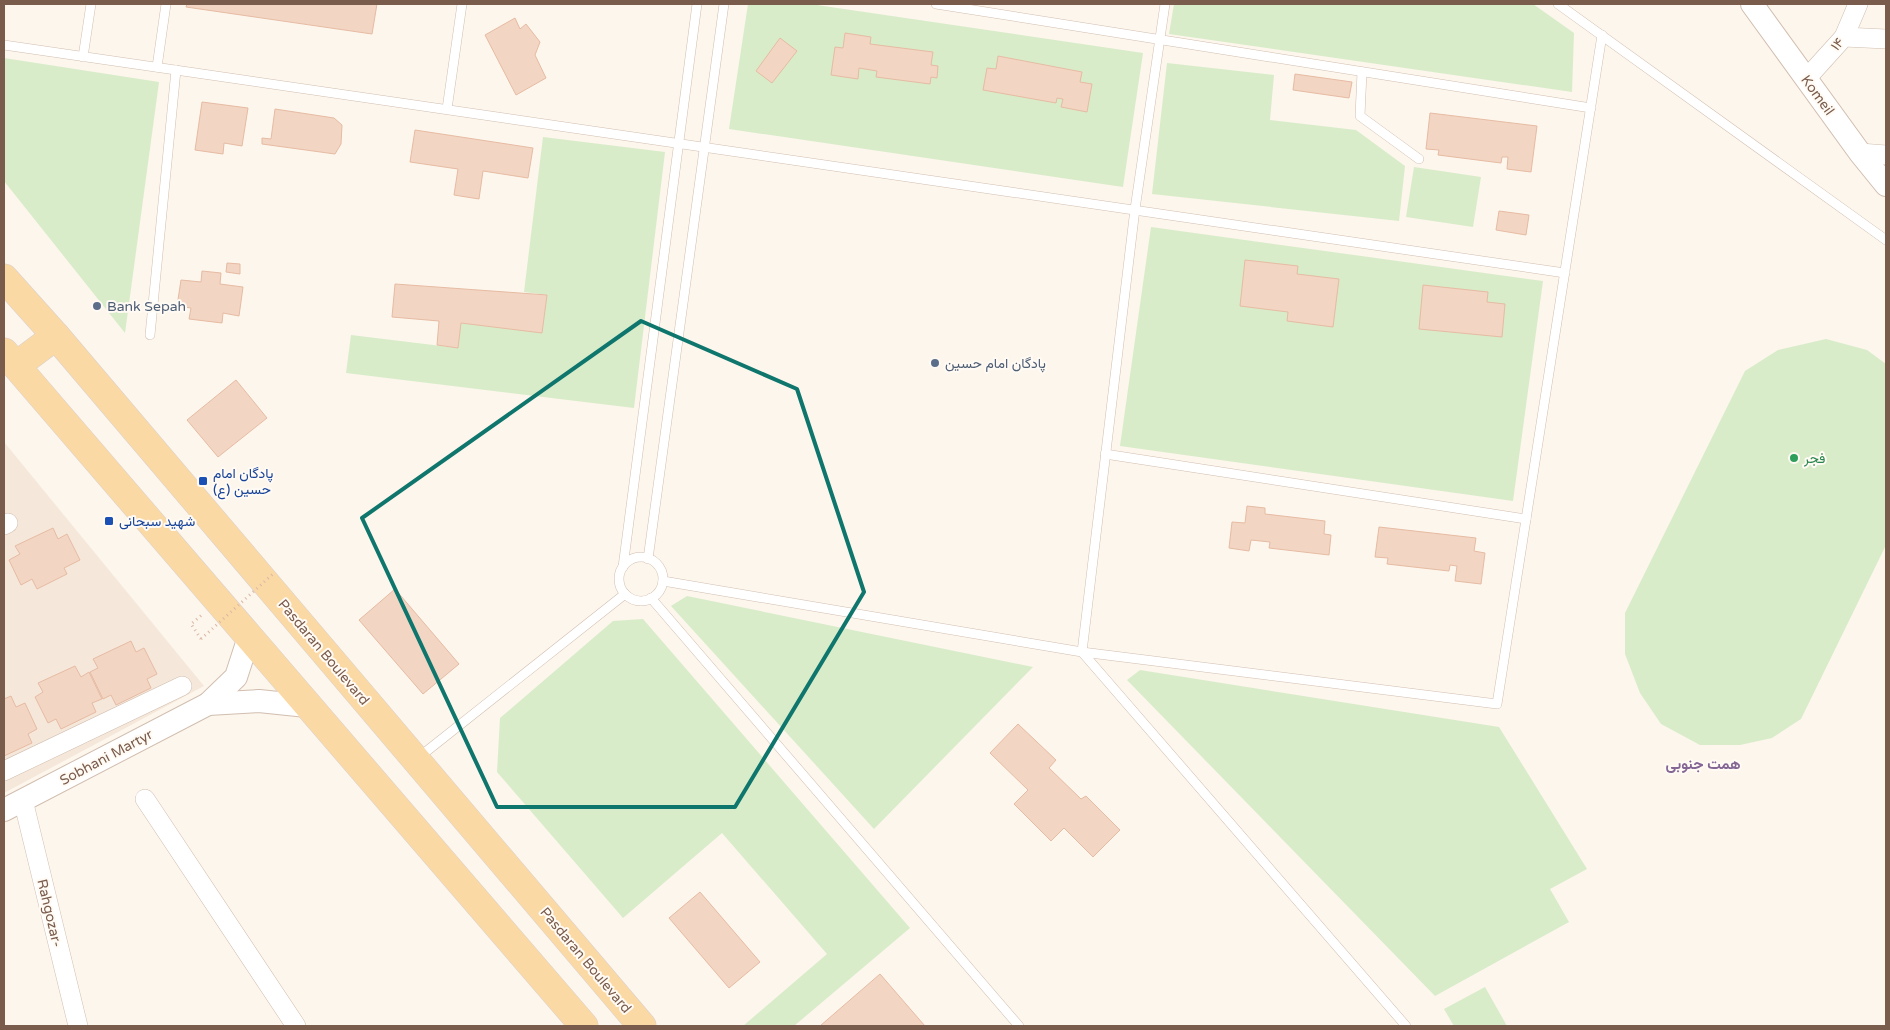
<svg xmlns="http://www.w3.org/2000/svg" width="1890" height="1030" font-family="'Varela Round',Vazirmatn,sans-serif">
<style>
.residential{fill:#f5e8da}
.green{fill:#d8ecc9}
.building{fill:#f3d5c3;stroke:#e6bba3}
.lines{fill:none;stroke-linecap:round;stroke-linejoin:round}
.service-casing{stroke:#d1beb0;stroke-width:10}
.minor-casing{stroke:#d1beb0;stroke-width:20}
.tertiary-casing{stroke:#d1beb0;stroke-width:24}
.primary-casing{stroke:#dad1cd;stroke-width:29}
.path{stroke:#d9b8a5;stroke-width:3;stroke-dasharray:1 4;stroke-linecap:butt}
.service{stroke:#fff;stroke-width:9}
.minor{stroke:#fff;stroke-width:19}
.tertiary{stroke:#fff;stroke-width:22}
.primary{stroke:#fbd9a5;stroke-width:28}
.path-bridge{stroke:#d9b8a5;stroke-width:3;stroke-dasharray:1 4;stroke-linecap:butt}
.marked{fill:none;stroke:#0f766e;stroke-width:4;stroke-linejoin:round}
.service-dot{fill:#5c6f8a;stroke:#fffaf3;stroke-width:2}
.leisure-dot{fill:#2e9e5b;stroke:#fffaf3;stroke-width:2}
.transit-dot{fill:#1a4fb4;stroke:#fffaf3;stroke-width:2}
.labels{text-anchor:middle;stroke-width:4;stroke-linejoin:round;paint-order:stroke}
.street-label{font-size:14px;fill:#7a5c4d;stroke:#fffaf3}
.service-label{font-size:14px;fill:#4e5e75;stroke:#fffaf3;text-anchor:start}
.leisure-label{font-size:14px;fill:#27864d;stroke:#fffaf3;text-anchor:start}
.transit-label{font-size:14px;fill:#164399;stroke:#fffaf3;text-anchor:start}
.neighbourhood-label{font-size:15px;font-weight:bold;fill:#846695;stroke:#fffaf3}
</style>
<rect width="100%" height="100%" fill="#fdf6ec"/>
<path class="residential" d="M 4,442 L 204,686 L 4,793 Z"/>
<g class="green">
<path d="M 748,4 L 810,4 L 1143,53 L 1123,187 L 729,129 Z"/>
<path d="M 1174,4 L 1533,4 L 1574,33 L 1572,92 L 1169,34 Z"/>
<path d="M 4,58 L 159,82 L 125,333 L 4,181 Z"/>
<path d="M 1167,63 L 1274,75 L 1270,120 L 1356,130 L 1405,166 L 1399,221 L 1152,194 Z"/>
<path d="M 543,137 L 665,152 L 634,408 L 346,373 L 351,335 L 458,348 L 461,323 L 542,332 L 547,295 L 524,292 Z"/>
<path d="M 1414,167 L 1481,177 L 1473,227 L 1406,217 Z"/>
<path d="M 1151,227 L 1543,281 L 1513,501 L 1120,446 Z"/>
<path d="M 1826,339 L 1867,350 L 1886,364 L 1886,545 L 1801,719 L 1772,738 L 1740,745 L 1700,745 L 1661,724 L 1640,693 L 1625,654 L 1625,613 L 1745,371 L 1778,350 Z"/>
<path d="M 687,596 L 1033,667 L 874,829 L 671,606 Z"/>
<path d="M 643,619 L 910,928 L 794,1026 L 743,1026 L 827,954 L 722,833 L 623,918 L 497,772 L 500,718 L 613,621 Z"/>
<path d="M 1140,670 L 1499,727 L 1587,869 L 1550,889 L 1569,922 L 1435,996 L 1127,680 Z"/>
<path d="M 1485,987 L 1507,1026 L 1454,1026 L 1444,1009 Z"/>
</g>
<g class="building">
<path d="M 187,4 L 377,4 L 372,34 L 186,7 Z"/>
<path d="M 515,18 L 520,29 L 526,24 L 540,42 L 535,55 L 546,78 L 516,95 L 485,35 Z"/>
<path d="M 845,33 L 871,37 L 870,44 L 933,52 L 931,65 L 938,66 L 937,78 L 931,77 L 930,84 L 876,77 L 877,71 L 859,68 L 858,79 L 831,75 L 835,47 L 843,48 Z"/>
<path d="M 780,38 L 797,51 L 772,83 L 756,71 Z"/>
<path d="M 998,56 L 1082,72 L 1080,82 L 1092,84 L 1087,112 L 1061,107 L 1063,99 L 1057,98 L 1056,103 L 983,90 L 987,68 L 996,69 Z"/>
<path d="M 1295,74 L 1352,82 L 1349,98 L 1293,90 Z"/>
<path d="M 202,102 L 248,108 L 242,146 L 224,143 L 223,154 L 195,150 Z"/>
<path d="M 275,109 L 334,118 L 342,125 L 341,144 L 335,154 L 262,144 L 262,138 L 271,139 Z"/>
<path d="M 1430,113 L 1537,126 L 1531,172 L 1507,169 L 1508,157 L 1502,157 L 1501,163 L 1438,155 L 1439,150 L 1426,149 Z"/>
<path d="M 415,130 L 533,148 L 528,178 L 483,171 L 479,199 L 454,195 L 458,169 L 410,162 Z"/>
<path d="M 1499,211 L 1529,215 L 1526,235 L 1496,230 Z"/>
<path d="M 1245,260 L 1298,266 L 1297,274 L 1339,279 L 1333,327 L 1287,321 L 1288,312 L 1240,306 Z"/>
<path d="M 227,263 L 240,264 L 240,274 L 226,272 Z"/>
<path d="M 202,271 L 221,273 L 220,284 L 243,287 L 239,316 L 223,313 L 222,323 L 189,319 L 191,308 L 177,306 L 181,280 L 201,282 Z"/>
<path d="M 395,284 L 547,295 L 542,333 L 461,323 L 458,348 L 437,345 L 439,321 L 392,317 Z"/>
<path d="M 1423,285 L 1488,292 L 1487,302 L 1505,304 L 1502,337 L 1419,329 Z"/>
<path d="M 236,380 L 267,418 L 218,457 L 187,420 Z"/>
<path d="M 1247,506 L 1265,508 L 1265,514 L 1325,521 L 1324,534 L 1331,535 L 1329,555 L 1269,548 L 1270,542 L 1251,540 L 1249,551 L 1229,548 L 1232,522 L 1245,523 Z"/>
<path d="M 1379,527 L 1476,538 L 1474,551 L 1485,553 L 1481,584 L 1455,581 L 1457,566 L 1450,565 L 1449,571 L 1387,564 L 1388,558 L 1375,557 Z"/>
<path d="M 53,528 L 58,539 L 67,534 L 80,560 L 64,568 L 67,574 L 37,589 L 32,579 L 21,585 L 9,560 L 20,554 L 15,546 Z"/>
<path d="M 395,589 L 459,664 L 423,694 L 359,620 Z"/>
<path d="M 131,641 L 136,652 L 144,648 L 157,674 L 147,679 L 151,688 L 116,705 L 111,695 L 103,699 L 90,672 L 98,668 L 93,659 Z"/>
<path d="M 75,666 L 81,677 L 89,672 L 102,699 L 92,703 L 96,712 L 61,729 L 56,719 L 48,723 L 35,697 L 43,692 L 38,683 Z"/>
<path d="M 11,696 L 16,707 L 25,703 L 37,729 L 28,734 L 32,743 L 4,756 L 4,699 Z"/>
<path d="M 1018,724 L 1056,760 L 1049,768 L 1081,799 L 1086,796 L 1120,830 L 1093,857 L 1064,828 L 1051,841 L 1014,804 L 1028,790 L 990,753 Z"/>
<path d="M 700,892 L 760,962 L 729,988 L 669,918 Z"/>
<path d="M 880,974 L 925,1026 L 820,1026 Z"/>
</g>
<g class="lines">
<g class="service-casing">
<g id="service">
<path d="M 936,4 L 1591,108"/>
<path d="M 1165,4 L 1135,209 L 1082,652 L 1406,1026"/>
<path d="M 1558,4 L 1886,240"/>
<path d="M 4,45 L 1565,273"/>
<path d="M 83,57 L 91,4"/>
<path d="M 157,67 L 166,4"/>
<path d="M 1362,72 L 1360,116 L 1419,159"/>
<path d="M 447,109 L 462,4"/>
<path d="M 150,335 L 176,70"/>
<path d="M 1105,454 L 1526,519"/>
<circle cx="641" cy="579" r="22"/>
<path d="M 648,559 L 724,4"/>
<path d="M 623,567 L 697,4"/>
<path d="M 663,581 L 1082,652 L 1497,704 L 1602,35"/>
<path d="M 651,598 L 1019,1026"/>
<path d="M 418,758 L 625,594"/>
</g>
</g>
<g class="minor-casing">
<g id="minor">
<path d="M 1844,37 L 1886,39"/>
<path d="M 1806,79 L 1844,37 L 1858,4"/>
<path d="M 1860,153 L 1886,155"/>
<path d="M 4,525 L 8,523"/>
<path d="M 4,771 L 182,686"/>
<path d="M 145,799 L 296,1026"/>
<path d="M 23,800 L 78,1026"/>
</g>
</g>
<g class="tertiary-casing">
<g id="tertiary">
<path d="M 1752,4 L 1860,153 L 1886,185"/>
<path d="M 208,704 L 259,701 L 307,706"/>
<path d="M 4,810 L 208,704 L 236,677 L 249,637"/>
</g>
</g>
<g class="primary-casing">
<g id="primary">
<path d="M 4,278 L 56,336 L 642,1026"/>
<path d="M 4,352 L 584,1026"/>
<path d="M 17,365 L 56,336"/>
</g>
</g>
<path class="path" d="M 201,639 L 191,624 L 203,614"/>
<use href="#service" class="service"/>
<use href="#minor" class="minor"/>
<use href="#tertiary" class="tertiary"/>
<use href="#primary" class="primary"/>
<path class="path-bridge" d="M 201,639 L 274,573"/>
</g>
<path class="marked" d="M 641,321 L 797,389 L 864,592 L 735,807 L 497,807 L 362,518 Z"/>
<g class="service-dot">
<circle cx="97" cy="306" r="5"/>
<circle cx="935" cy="363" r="5"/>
</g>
<circle class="leisure-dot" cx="1794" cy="458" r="5"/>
<g class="transit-dot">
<rect x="198" y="476" width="10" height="10" rx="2.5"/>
<rect x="104" y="516" width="10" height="10" rx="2.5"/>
</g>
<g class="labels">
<g class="street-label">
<text transform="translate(1837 44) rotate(-50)" y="5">۱۴</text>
<text transform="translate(1818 95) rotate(54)" y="5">Komeil</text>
<text transform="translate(324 652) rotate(50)" y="5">Pasdaran Boulevard</text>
<text transform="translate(106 757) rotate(-28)" y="5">Sobhani Martyr</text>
<text transform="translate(50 913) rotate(77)" y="5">Rahgozar-</text>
<text transform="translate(586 960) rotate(50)" y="5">Pasdaran Boulevard</text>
</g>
<g class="service-label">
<text x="107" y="311">Bank Sepah</text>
<text x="945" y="368">پادگان امام حسین</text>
</g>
<g class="leisure-label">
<text x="1804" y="463">فجر</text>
</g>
<g class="transit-label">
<text x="213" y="478">پادگان امام<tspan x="213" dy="16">حسین (ع)</tspan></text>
<text x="119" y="526">شهید سبحانی</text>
</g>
<g class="neighbourhood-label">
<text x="1703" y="769">همت جنوبی</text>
</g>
</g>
<rect width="1890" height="1030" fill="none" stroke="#7a5c4d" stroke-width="10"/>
</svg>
